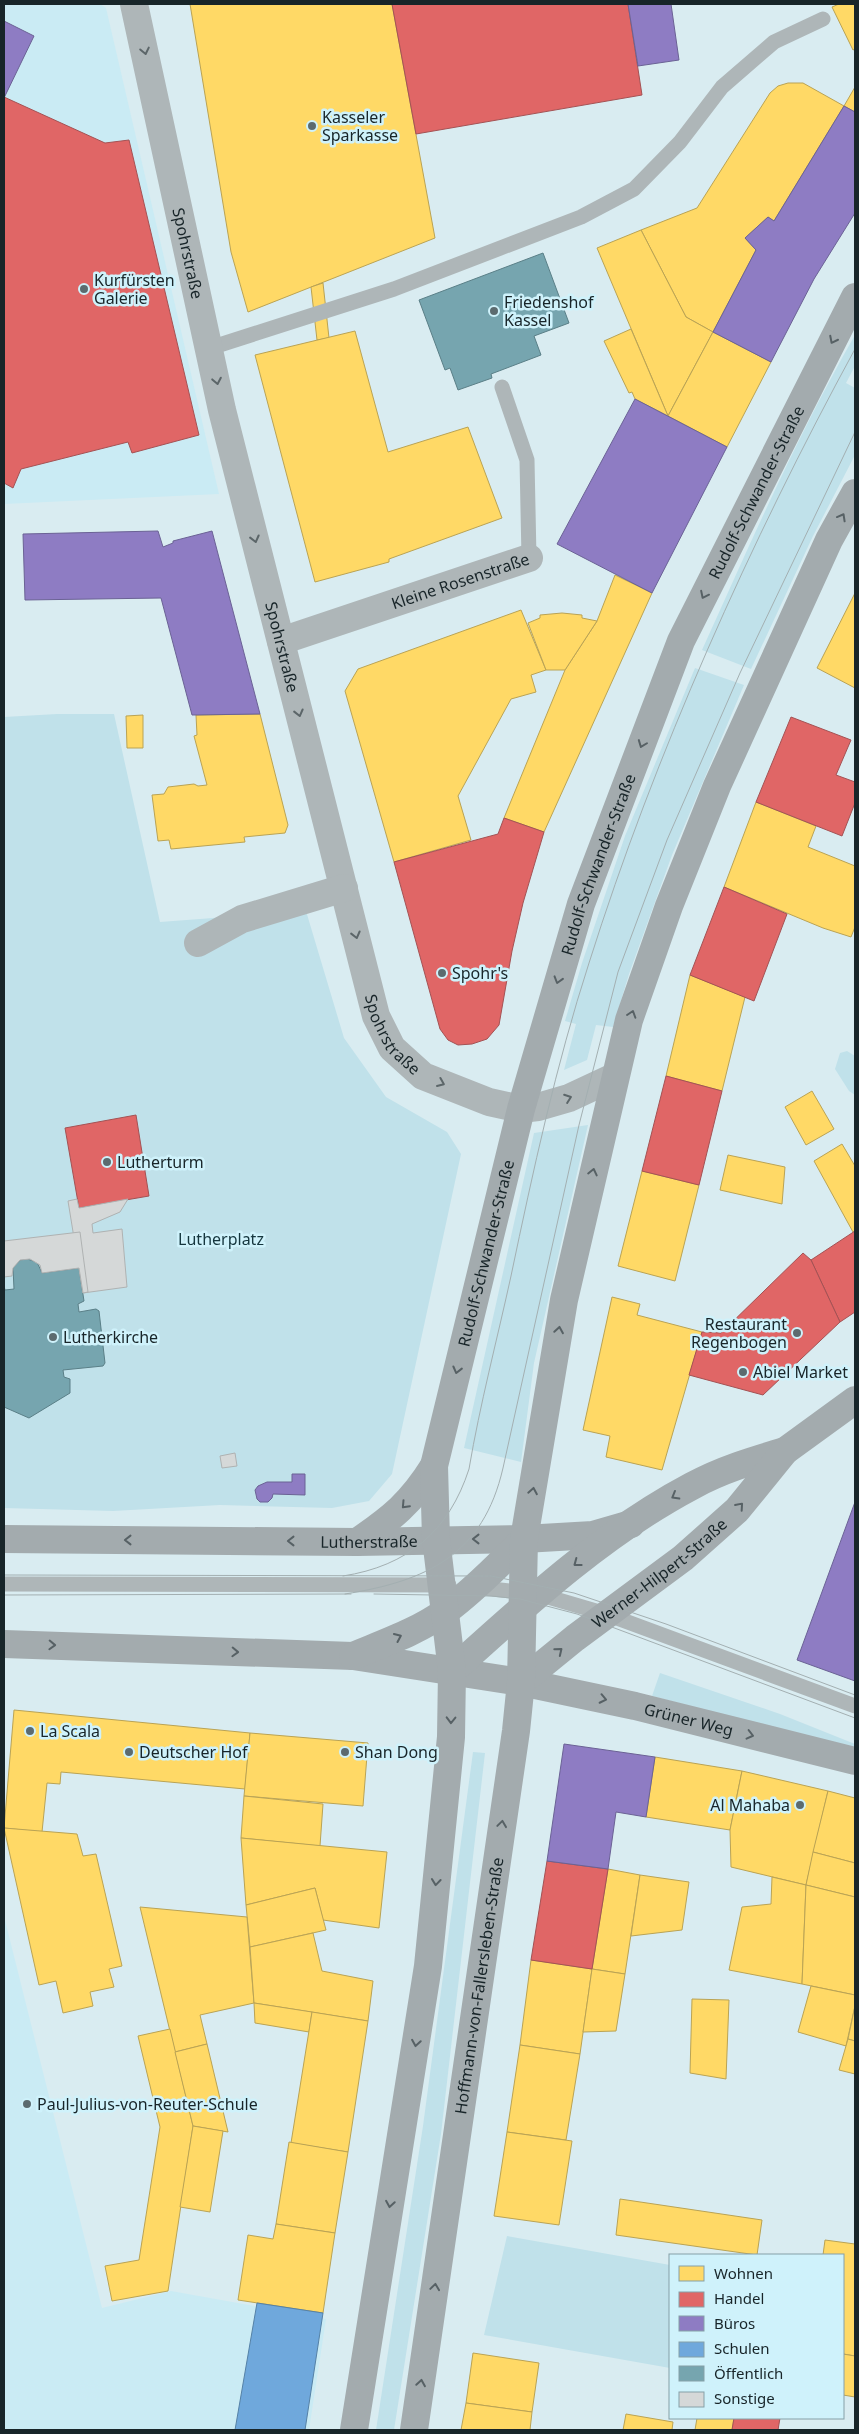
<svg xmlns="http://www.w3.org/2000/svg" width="859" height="2434" font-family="'Noto Sans',sans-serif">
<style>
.built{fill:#caebf4}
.green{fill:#c0e1ea}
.homes{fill:#ffd966;stroke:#baa354}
.shops{fill:#e06666;stroke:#a45254}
.offices{fill:#8e7cc3;stroke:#6b6295}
.schools{fill:#6fa8dc;stroke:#5581a6}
.public{fill:#76a5af;stroke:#5a7f87}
.building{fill:#d5d8d8;stroke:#afb2b2}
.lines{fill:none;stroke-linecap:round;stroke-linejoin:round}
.lane{stroke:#aeb6b8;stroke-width:15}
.street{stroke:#aeb6b8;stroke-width:28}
.secondary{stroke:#a3abae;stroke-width:28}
.tram{stroke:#a3afb1;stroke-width:1}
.oneway{stroke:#5c6669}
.oneway2{stroke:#576165}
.poi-dot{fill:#5c6b6f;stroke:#cff2fb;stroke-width:2}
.labels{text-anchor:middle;stroke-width:5;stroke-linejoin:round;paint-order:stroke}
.poi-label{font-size:16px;fill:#182529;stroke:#cff2fb;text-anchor:start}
.street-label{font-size:16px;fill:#182529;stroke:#cff2fb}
.park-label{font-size:16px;fill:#15363e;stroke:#cff2fb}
</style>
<rect width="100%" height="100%" fill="#d9ecf1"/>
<g class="built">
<path d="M 4,4 L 100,4 L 106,8 L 219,494 L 4,504 Z"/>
<path d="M 4,1916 L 102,2308 L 171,2291 L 326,2319 L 309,2430 L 4,2430 Z"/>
</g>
<g class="green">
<path d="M 855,335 L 855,366 L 846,383 L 855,388 L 855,455 L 813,536 L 751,669 L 702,650 C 750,544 797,436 855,335 Z"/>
<path d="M 695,668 L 744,685 L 672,855 L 629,974 L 613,1027 L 596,1025 L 587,1060 L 564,1070 L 576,1024 L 565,1021 L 582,963 L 625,836 Z"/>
<path d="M 57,714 L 114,714 L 160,922 L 306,911 L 344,1038 L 386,1097 L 447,1132 L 461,1154 L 392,1474 L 369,1501 L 332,1508 L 220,1505 L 113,1511 L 4,1508 L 4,717 Z"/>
<path d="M 847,1051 L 855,1056 L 855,1095 L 849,1091 L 835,1069 L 840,1053 Z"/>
<path d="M 588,1125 L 534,1363 L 521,1462 L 464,1448 L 534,1133 Z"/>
<path d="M 660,1673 L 780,1714 L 855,1744 L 855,1749 L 652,1696 Z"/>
<path d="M 473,1752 L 485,1753 L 441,2134 L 394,2430 L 376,2430 L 423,2126 Z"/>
<path d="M 507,2236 L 670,2265 L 670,2368 L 484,2335 Z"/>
</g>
<g class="homes">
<path d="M 190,4 L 392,4 L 435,238 L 248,312 L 231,252 Z"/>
<path d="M 839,4 L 855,4 L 855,49 L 853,50 L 832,7 Z"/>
<path d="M 788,83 L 803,83 L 844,106 L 774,221 L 768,217 L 745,238 L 756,250 L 713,332 L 686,317 L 641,230 L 697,208 L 770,93 L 778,86 Z"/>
<path d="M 855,87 L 855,112 L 844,106 Z"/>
<path d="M 641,230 L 686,317 L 713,332 L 668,416 L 597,248 Z"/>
<path d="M 323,283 L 329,338 L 317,340 L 311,287 Z"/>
<path d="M 631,329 L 668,416 L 635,399 L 632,392 L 629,393 L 604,341 Z"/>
<path d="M 355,331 L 388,452 L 468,427 L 502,518 L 389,559 L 389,562 L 315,582 L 255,355 Z"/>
<path d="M 713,332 L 771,362 L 727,447 L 668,416 Z"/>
<path d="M 615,575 L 652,593 L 544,832 L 504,818 L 565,670 L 597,621 Z"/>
<path d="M 855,593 L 855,688 L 817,668 Z"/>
<path d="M 521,610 L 546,670 L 531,675 L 536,692 L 511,699 L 458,796 L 471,840 L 394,862 L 345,691 L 358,669 Z"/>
<path d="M 562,613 L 582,615 L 582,618 L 597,621 L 565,670 L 546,670 L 528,623 L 540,618 L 540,615 Z"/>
<path d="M 260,714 L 288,825 L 285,833 L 244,837 L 245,842 L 171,849 L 169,840 L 158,841 L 152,795 L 164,794 L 168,787 L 194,784 L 198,786 L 207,785 L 194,736 L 197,735 L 196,715 Z"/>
<path d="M 143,715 L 143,748 L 127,748 L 126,716 Z"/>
<path d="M 756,802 L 816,826 L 808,847 L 855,866 L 855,927 L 851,937 L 823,928 L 724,887 Z"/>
<path d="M 690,975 L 745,997 L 722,1091 L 666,1076 Z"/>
<path d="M 812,1091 L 834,1129 L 806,1145 L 785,1107 Z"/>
<path d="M 842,1144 L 855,1166 L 855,1231 L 853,1232 L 814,1161 Z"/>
<path d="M 728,1155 L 785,1167 L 782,1204 L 720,1190 Z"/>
<path d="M 642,1171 L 699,1185 L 675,1281 L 618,1266 Z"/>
<path d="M 612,1297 L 640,1304 L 637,1315 L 702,1332 L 662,1470 L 606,1457 L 610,1436 L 583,1430 Z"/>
<path d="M 14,1710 L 250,1733 L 245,1789 L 61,1772 L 60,1784 L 47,1783 L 42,1832 L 4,1828 Z"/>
<path d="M 250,1733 L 368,1743 L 363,1806 L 244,1796 Z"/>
<path d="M 655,1757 L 742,1771 L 730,1830 L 646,1817 Z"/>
<path d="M 742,1771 L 828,1791 L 806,1885 L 731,1867 L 730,1830 Z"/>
<path d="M 828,1791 L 855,1798 L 855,1863 L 813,1852 Z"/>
<path d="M 244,1796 L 323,1804 L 320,1846 L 241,1838 Z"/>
<path d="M 4,1828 L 77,1834 L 83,1856 L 96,1854 L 122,1966 L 109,1969 L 114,1987 L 90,1992 L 93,2006 L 63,2013 L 56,1981 L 39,1985 Z"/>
<path d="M 241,1838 L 387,1852 L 379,1928 L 323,1920 L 315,1888 L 246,1905 Z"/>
<path d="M 813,1852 L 855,1863 L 855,1897 L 806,1885 Z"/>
<path d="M 608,1869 L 640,1875 L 625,1974 L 592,1969 Z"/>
<path d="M 640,1875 L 689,1882 L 682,1930 L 631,1936 Z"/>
<path d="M 772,1877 L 806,1885 L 802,1984 L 729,1970 L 742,1907 L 771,1904 Z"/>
<path d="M 806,1885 L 855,1897 L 855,1995 L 802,1984 Z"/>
<path d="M 315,1888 L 326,1930 L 250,1947 L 246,1905 Z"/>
<path d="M 140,1907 L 247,1917 L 254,2003 L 200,2015 L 207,2044 L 175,2052 Z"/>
<path d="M 313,1933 L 322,1971 L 373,1981 L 368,2021 L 254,2003 L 250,1947 Z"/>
<path d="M 531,1960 L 592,1969 L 580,2054 L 520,2045 Z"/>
<path d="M 592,1969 L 625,1974 L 616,2031 L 583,2032 Z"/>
<path d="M 811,1986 L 855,1995 L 855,2006 L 846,2046 L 798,2032 Z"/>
<path d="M 692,1999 L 729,2000 L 726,2079 L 690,2073 Z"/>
<path d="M 254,2003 L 312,2012 L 309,2032 L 255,2023 Z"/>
<path d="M 855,2006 L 855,2041 L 848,2039 Z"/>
<path d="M 312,2012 L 368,2021 L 348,2152 L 291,2143 Z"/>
<path d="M 170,2029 L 193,2126 L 168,2291 L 112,2301 L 105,2266 L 139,2260 L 160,2127 L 138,2036 Z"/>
<path d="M 848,2039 L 855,2041 L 855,2074 L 839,2070 Z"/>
<path d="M 207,2044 L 228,2132 L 193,2126 L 175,2052 Z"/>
<path d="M 520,2045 L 580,2054 L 566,2140 L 507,2132 Z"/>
<path d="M 193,2126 L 223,2131 L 210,2212 L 180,2207 Z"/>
<path d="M 507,2132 L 572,2141 L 559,2225 L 494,2216 Z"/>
<path d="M 289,2142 L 348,2152 L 335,2233 L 276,2224 Z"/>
<path d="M 620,2199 L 762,2220 L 757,2255 L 616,2235 Z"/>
<path d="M 276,2224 L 335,2233 L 323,2313 L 238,2300 L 248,2235 L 273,2239 Z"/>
<path d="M 825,2240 L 855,2244 L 855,2356 L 843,2354 L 843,2255 L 823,2255 Z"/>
<path d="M 473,2353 L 539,2363 L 532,2412 L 466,2403 Z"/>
<path d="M 843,2354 L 855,2356 L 855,2397 L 843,2395 Z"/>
<path d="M 466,2403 L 532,2412 L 530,2430 L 461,2430 Z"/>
<path d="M 626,2414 L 673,2422 L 672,2430 L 623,2430 Z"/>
<path d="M 697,2418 L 734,2418 L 732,2430 L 695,2430 Z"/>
</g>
<g class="shops">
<path d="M 392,4 L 628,4 L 642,95 L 416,134 Z"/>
<path d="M 4,97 L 105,143 L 129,140 L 199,435 L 132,453 L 128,442 L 21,469 L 13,488 L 4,483 Z"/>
<path d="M 791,717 L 851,740 L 836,775 L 855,782 L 855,803 L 842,836 L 756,802 Z"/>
<path d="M 504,818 L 544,832 L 523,903 L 512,951 L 499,1025 L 487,1039 L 472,1044 L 458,1045 L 448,1040 L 440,1029 L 394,862 L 498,834 Z"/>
<path d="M 724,887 L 787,914 L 754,1001 L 690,975 Z"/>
<path d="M 666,1076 L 722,1091 L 699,1185 L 642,1171 Z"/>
<path d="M 136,1115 L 149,1196 L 79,1208 L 65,1128 Z"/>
<path d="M 855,1231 L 855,1312 L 840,1322 L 811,1260 Z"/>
<path d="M 803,1253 L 811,1260 L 840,1322 L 763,1395 L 689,1375 L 702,1332 L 721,1333 Z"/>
<path d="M 547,1861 L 608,1869 L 592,1969 L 531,1960 Z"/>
<path d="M 734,2418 L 780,2418 L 778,2430 L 732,2430 Z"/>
</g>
<g class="offices">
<path d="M 628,4 L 671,4 L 679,60 L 638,66 Z"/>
<path d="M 4,21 L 34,36 L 4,98 Z"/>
<path d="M 844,106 L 855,112 L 855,213 L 814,279 L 771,362 L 713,332 L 756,250 L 745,238 L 768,217 L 774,221 Z"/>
<path d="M 635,399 L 727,447 L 652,593 L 557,544 Z"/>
<path d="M 158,531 L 163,547 L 173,543 L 173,541 L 212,531 L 260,714 L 192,715 L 161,598 L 25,600 L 23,534 Z"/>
<path d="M 292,1474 L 305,1474 L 305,1495 L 273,1494 L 272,1498 L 268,1502 L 260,1502 L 257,1499 L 255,1490 L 258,1486 L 267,1482 L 292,1482 Z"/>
<path d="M 855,1502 L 855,1681 L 797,1660 Z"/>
<path d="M 564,1744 L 655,1757 L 646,1817 L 616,1812 L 608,1869 L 547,1861 Z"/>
</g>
<path class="schools" d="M 257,2303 L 323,2313 L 305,2430 L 235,2430 Z"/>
<g class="public">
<path d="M 543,253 L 569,323 L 534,336 L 541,355 L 491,374 L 492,378 L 458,390 L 450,368 L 445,370 L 419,300 Z"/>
<path d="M 27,1259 L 37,1262 L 42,1273 L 79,1268 L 84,1301 L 78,1304 L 79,1312 L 96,1309 L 99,1311 L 105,1363 L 103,1366 L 63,1370 L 64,1377 L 70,1379 L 70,1393 L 29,1418 L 4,1407 L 4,1286 L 5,1290 L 14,1289 L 13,1268 L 20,1260 Z"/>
</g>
<g class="building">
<path d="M 77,1199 L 79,1208 L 128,1199 L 120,1212 L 92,1224 L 93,1233 L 122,1229 L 127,1287 L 83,1293 L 68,1201 Z"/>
<path d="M 80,1232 L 88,1292 L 83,1293 L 79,1268 L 42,1273 L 40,1265 L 30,1259 L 20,1260 L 13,1268 L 12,1276 L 4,1277 L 4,1241 Z"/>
<path d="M 235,1453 L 237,1466 L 222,1468 L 220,1456 Z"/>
</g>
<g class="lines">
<g class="lane">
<path d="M 210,348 L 394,289 L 581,217 L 634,189 L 680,142 L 722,87 L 774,42 L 823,19"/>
<path d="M 502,387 L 527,460 L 529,558"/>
<path d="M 4,1584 L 449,1585"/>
<path d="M 474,1587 L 538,1594 L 606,1614 L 855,1706"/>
</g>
<g class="street">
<path id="s1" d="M 134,4 L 222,410 L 376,1016 L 392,1048 L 423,1076 L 489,1102 L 521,1109 L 538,1107 L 569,1098 L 614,1077"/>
<path id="s2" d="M 281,641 L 529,558"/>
<path d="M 198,943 L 242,919 L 344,888"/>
</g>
<g class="secondary">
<path id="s3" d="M 4,1539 L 357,1542 L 524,1539 L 593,1535 L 631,1524"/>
<path d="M 357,1542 C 392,1518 411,1503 434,1466"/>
<path id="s4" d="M 4,1644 L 353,1656 L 521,1682 L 635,1706 L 855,1761"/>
<path d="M 353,1656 C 384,1643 419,1631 446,1611 C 474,1590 500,1564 524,1539"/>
<path d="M 452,1671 C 526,1604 603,1533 692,1486 C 721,1470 754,1460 785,1451"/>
<path id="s5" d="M 521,1682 L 575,1638 L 683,1558 L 737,1510 L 785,1451 L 855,1400"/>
<path id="s6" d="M 354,2430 L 428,1966 L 451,1737 L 452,1671 L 436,1539 L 434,1466 L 521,1109 L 581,904 L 681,641 L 855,297"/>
<path id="s7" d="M 414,2430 L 516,1731 L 521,1682 L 524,1539 L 564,1300 L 629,1020 L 669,906 L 717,786 L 829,540 L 855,493"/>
</g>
<g class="tram">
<path d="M 4,1575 L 491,1576 L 574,1593 L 666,1624 L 855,1695"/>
<path d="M 343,1576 C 408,1566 449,1531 469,1469 C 480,1404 497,1340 511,1276 C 533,1171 556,1065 589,963 C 655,754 750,542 855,349"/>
<path d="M 345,1594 C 427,1581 483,1555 503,1468 L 579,1125 L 618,972 L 667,840 L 740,673 L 855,432"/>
<path d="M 374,1594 L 491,1596 L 520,1599 L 577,1614 L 855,1718"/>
<path d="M 4,1595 L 351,1594"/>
</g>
</g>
<defs><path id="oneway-chevron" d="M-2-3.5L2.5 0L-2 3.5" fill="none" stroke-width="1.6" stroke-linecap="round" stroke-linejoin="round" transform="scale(1.25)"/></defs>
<g class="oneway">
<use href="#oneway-chevron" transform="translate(145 51) rotate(78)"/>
<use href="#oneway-chevron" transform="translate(217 381) rotate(79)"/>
<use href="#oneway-chevron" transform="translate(255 539) rotate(76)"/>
<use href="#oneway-chevron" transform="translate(299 713) rotate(76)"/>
<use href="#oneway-chevron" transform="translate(356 935) rotate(76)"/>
<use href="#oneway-chevron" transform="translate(441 1083) rotate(23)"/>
<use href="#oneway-chevron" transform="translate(568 1098) rotate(-20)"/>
</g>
<g class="oneway2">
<use href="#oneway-chevron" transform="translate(833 340) rotate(117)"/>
<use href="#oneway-chevron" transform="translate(842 517) rotate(-61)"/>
<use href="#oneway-chevron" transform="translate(704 595) rotate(116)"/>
<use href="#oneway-chevron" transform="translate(642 744) rotate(111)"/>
<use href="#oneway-chevron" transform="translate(558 980) rotate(107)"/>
<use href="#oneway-chevron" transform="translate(632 1014) rotate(-72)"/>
<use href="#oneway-chevron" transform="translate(593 1172) rotate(-77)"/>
<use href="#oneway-chevron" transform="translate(559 1330) rotate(-81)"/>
<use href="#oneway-chevron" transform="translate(457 1370) rotate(104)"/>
<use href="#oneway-chevron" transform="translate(533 1491) rotate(-80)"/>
<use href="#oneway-chevron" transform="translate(675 1496) rotate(150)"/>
<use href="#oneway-chevron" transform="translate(405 1505) rotate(133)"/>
<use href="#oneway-chevron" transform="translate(740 1506) rotate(-49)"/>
<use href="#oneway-chevron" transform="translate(476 1539) rotate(180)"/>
<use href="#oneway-chevron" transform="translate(128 1540) rotate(-180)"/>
<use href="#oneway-chevron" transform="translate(291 1541) rotate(-180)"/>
<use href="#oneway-chevron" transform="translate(577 1563) rotate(143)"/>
<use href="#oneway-chevron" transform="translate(398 1637) rotate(-24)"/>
<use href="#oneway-chevron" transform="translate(52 1645) rotate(2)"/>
<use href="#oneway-chevron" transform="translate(559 1651) rotate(-39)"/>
<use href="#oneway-chevron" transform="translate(235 1652) rotate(2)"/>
<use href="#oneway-chevron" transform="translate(603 1699) rotate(12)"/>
<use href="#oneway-chevron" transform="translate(451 1720) rotate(91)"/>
<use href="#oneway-chevron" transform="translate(750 1735) rotate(14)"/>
<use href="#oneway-chevron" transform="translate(502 1824) rotate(-82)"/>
<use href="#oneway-chevron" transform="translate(436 1882) rotate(96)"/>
<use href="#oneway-chevron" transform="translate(416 2043) rotate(99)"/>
<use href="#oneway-chevron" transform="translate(390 2204) rotate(99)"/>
<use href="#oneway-chevron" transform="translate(435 2287) rotate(-82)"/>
<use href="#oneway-chevron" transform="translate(421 2383) rotate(-81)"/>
</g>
<g class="poi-dot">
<circle cx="312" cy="126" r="5"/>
<circle cx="84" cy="289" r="5"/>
<circle cx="494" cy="311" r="5"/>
<circle cx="442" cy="973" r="5"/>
<circle cx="107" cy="1162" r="5"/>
<circle cx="797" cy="1333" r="5"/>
<circle cx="53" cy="1337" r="5"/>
<circle cx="743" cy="1372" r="5"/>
<circle cx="30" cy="1731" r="5"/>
<circle cx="129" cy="1752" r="5"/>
<circle cx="345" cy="1752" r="5"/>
<circle cx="800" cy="1805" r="5"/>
<circle cx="27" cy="2104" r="5"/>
</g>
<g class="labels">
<g class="poi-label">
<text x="322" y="123">Kasseler<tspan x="322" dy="18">Sparkasse</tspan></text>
<text x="94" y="286">Kurfürsten<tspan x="94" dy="18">Galerie</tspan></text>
<text x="504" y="308">Friedenshof<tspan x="504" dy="18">Kassel</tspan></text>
<text x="452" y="979">Spohr's</text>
<text x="117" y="1168">Lutherturm</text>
<text x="787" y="1330" text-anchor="end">Restaurant<tspan x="787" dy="18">Regenbogen</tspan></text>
<text x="63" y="1343">Lutherkirche</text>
<text x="753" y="1378">Abiel Market</text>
<text x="40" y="1737">La Scala</text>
<text x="139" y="1758">Deutscher Hof</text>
<text x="355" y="1758">Shan Dong</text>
<text x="790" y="1811" text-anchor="end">Al Mahaba</text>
<text x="37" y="2110">Paul-Julius-von-Reuter-Schule</text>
</g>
<g class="street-label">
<text dy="6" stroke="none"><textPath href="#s1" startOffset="255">Spohrstraße</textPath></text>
<text dy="6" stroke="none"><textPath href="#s6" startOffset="2001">Rudolf-Schwander-Straße</textPath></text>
<text dy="6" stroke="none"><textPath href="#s2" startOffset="189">Kleine Rosenstraße</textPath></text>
<text dy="6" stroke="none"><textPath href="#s1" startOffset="660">Spohrstraße</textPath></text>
<text dy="6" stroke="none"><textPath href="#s6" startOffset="1596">Rudolf-Schwander-Straße</textPath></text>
<text dy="6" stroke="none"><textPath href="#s1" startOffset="1065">Spohrstraße</textPath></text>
<text dy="6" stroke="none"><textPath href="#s6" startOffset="1191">Rudolf-Schwander-Straße</textPath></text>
<text dy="6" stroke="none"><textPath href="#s3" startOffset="365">Lutherstraße</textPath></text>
<text dy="6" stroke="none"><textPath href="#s5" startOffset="176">Werner-Hilpert-Straße</textPath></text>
<text dy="6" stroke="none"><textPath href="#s4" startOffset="691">Grüner Weg</textPath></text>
<text dy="6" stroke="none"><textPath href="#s7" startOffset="449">Hoffmann-von-Fallersleben-Straße</textPath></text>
</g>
<g class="park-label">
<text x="221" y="1245">Lutherplatz</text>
</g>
</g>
<rect width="859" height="2434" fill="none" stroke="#182529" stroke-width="10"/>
<rect x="669" y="2254" width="175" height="165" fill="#cff2fb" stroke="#86a0a7"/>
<rect x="679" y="2266" width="25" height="15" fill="#ffd966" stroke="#86a0a7"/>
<text x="714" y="2279" font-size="15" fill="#182529">Wohnen</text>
<rect x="679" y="2292" width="25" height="15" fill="#e06666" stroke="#86a0a7"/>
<text x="714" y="2304" font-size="15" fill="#182529">Handel</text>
<rect x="679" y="2316" width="25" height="15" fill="#8e7cc3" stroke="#86a0a7"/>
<text x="714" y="2329" font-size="15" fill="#182529">Büros</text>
<rect x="679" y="2342" width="25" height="15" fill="#6fa8dc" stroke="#86a0a7"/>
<text x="714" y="2354" font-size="15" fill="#182529">Schulen</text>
<rect x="679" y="2366" width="25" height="15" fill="#76a5af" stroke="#86a0a7"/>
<text x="714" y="2379" font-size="15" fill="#182529">Öffentlich</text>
<rect x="679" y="2392" width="25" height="15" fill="#d5d8d8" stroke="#86a0a7"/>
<text x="714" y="2404" font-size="15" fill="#182529">Sonstige</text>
</svg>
